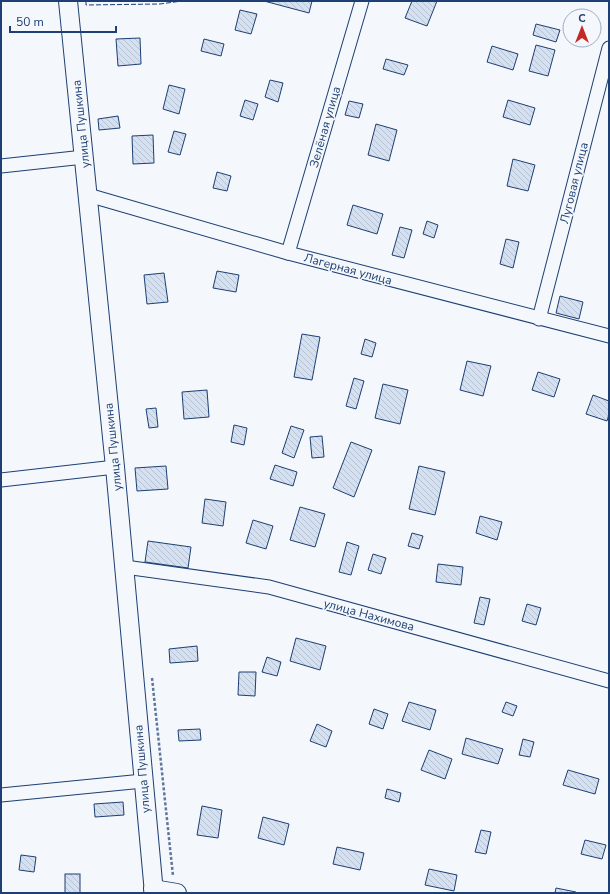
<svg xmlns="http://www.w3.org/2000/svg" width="610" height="894" font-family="'Nunito Sans',sans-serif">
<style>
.building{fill:url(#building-back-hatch);stroke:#1d3f73}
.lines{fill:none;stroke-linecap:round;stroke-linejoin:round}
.minor-casing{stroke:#1d3f73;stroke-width:15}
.secondary-casing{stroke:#1d3f73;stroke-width:20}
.path{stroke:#5e769c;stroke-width:2.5;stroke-dasharray:3 2;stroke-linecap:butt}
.minor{stroke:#f4f7fb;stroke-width:13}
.secondary{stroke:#f4f7fb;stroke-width:18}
.fence{stroke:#1d3f73;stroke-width:1;stroke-dasharray:5 2;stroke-linecap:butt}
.labels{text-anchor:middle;stroke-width:3;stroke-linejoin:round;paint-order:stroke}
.street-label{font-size:12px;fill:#1d3f73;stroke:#f4f7fb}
</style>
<defs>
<pattern id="building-back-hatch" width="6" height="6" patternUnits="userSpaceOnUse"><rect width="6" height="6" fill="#d5e0f0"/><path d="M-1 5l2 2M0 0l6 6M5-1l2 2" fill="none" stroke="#b6c1d1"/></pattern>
</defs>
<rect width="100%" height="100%" fill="#f4f7fb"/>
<g class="building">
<path d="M 264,1 L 312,1 L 309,13 Z"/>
<path d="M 412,1 L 437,1 L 427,26 L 405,18 Z"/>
<path d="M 240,10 L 257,14 L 251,34 L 235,30 Z"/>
<path d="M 536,24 L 560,30 L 556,42 L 533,35 Z"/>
<path d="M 140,38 L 141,64 L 118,66 L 116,39 Z"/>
<path d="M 204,39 L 224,44 L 221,56 L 201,51 Z"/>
<path d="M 536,45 L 555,50 L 548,76 L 529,71 Z"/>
<path d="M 492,46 L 518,54 L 513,70 L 487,62 Z"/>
<path d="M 386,59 L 408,65 L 404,75 L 383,69 Z"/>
<path d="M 270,80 L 283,83 L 278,102 L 265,97 Z"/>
<path d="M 169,85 L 185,89 L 179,114 L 163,109 Z"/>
<path d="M 245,100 L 258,104 L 253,120 L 240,116 Z"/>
<path d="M 508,100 L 535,108 L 530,125 L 503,117 Z"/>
<path d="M 349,101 L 363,104 L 359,118 L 345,115 Z"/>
<path d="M 118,116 L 120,128 L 99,130 L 98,119 Z"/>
<path d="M 376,124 L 397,130 L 389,161 L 368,155 Z"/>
<path d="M 174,131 L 186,134 L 180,155 L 168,152 Z"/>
<path d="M 153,135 L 154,163 L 133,164 L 132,136 Z"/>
<path d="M 513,159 L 535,165 L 528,191 L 507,186 Z"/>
<path d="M 217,172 L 231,176 L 227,191 L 213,188 Z"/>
<path d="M 353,205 L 383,214 L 377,234 L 347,225 Z"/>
<path d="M 427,221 L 438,225 L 434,238 L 423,234 Z"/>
<path d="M 400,227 L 412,230 L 404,258 L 392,255 Z"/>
<path d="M 506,239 L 519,242 L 513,268 L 500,264 Z"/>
<path d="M 217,271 L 239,275 L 236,292 L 213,288 Z"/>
<path d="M 164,273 L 168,302 L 147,304 L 144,275 Z"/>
<path d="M 560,296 L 583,302 L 579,319 L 556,313 Z"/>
<path d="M 302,334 L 320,337 L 312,380 L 294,377 Z"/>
<path d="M 365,339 L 376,343 L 372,357 L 361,354 Z"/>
<path d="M 467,361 L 491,366 L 483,396 L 460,390 Z"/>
<path d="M 538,372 L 560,379 L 554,397 L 532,390 Z"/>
<path d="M 354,378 L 364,381 L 356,409 L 346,406 Z"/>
<path d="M 383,384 L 408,390 L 400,424 L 375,418 Z"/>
<path d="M 207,390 L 209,417 L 184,419 L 182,392 Z"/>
<path d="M 593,395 L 609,401 L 609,414 L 607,421 L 586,414 Z"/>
<path d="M 156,408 L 158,427 L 149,428 L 146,409 Z"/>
<path d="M 234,425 L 247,428 L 244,445 L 231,442 Z"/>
<path d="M 291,426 L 304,430 L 294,458 L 282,453 Z"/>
<path d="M 322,436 L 324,457 L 312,458 L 310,437 Z"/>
<path d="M 351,442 L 372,450 L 354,497 L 333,488 Z"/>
<path d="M 275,465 L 297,472 L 293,486 L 270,479 Z"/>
<path d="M 166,466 L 168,489 L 137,491 L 135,468 Z"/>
<path d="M 419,466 L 445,472 L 435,515 L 409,509 Z"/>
<path d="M 205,499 L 226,502 L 223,526 L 202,523 Z"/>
<path d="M 300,507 L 325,514 L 315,547 L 290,540 Z"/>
<path d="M 480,516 L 502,522 L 497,540 L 476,533 Z"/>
<path d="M 253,520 L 273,526 L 266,549 L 246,543 Z"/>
<path d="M 412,533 L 423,536 L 419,549 L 408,546 Z"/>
<path d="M 148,541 L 191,547 L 188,568 L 145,562 Z"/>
<path d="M 347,542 L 359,546 L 351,575 L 339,572 Z"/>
<path d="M 373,554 L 386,558 L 381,574 L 368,570 Z"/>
<path d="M 438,564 L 463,567 L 461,585 L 436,582 Z"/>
<path d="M 480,597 L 490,599 L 484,625 L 474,623 Z"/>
<path d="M 527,604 L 541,608 L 536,625 L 522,621 Z"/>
<path d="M 296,638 L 326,646 L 320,670 L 290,661 Z"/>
<path d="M 197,646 L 198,661 L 170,663 L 169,649 Z"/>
<path d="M 267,657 L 281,662 L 277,676 L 262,672 Z"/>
<path d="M 239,672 L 256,672 L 255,696 L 238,695 Z"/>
<path d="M 409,702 L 436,710 L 430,730 L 402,721 Z"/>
<path d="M 506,702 L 517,706 L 513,716 L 502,712 Z"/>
<path d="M 374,709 L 388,714 L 383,729 L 369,724 Z"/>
<path d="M 317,724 L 332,731 L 326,747 L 310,741 Z"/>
<path d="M 200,729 L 201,740 L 179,741 L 178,730 Z"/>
<path d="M 466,738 L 503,749 L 498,764 L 462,754 Z"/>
<path d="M 523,739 L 534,742 L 530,757 L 519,755 Z"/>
<path d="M 429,750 L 452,759 L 445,779 L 421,770 Z"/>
<path d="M 568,770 L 599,779 L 595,794 L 563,785 Z"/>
<path d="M 387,789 L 401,793 L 399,802 L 385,798 Z"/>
<path d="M 123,802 L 124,815 L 95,817 L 94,804 Z"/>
<path d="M 202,806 L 222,810 L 218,838 L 197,835 Z"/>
<path d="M 263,817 L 289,824 L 284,845 L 258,838 Z"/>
<path d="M 481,830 L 491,832 L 486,854 L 475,852 Z"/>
<path d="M 585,840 L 606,845 L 602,859 L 581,854 Z"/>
<path d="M 337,847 L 364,853 L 360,870 L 333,864 Z"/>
<path d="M 21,855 L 36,857 L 34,872 L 19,870 Z"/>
<path d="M 429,869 L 457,875 L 454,891 L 425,885 Z"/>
<rect x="65" y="874" width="15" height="19"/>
<path d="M 556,888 L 576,892 L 576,893 L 555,893 Z"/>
</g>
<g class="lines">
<g class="minor-casing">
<g id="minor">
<path d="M 1,166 L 84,157"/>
<path d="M 88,195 L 288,253 L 609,336"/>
<path d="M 288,253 L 362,1"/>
<path d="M 539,319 L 609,48"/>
<path d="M 1,480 L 115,467"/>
<path d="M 125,567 L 269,587 L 609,681"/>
<path d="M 1,795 L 143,781"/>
</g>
</g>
<g class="secondary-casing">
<g id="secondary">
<path d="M 68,1 L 115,467 L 154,893"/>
<path d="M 153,889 L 177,893"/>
</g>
</g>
<path class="path" d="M 152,678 L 173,876"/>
<use href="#minor" class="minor"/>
<use href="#secondary" class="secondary"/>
<path class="fence" d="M 86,1 L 86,5 L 160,4 L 182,1"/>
</g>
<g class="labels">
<g class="street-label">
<text transform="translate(81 124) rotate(-96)" y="4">улица Пушкина</text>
<text transform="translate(325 127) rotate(-74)" y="4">Зелёная улица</text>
<text transform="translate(574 183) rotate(-76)" y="4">Луговая улица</text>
<text transform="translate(348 269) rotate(15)" y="4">Лагерная улица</text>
<text transform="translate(113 447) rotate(-96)" y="4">улица Пушкина</text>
<text transform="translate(369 615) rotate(15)" y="4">улица Нахимова</text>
<text transform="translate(142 769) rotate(-95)" y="4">улица Пушкина</text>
</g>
</g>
<rect width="610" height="894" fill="none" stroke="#1d3f73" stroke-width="4"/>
<g transform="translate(582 28)"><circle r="19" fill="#f4f7fb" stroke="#9eadc5"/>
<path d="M0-3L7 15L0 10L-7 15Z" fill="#c62828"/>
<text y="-6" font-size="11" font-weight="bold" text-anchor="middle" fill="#1d3f73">С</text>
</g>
<path d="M10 26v6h106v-6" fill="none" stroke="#1d3f73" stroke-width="2"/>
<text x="16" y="26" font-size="12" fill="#1d3f73" stroke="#f4f7fb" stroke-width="3" paint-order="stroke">50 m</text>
</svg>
